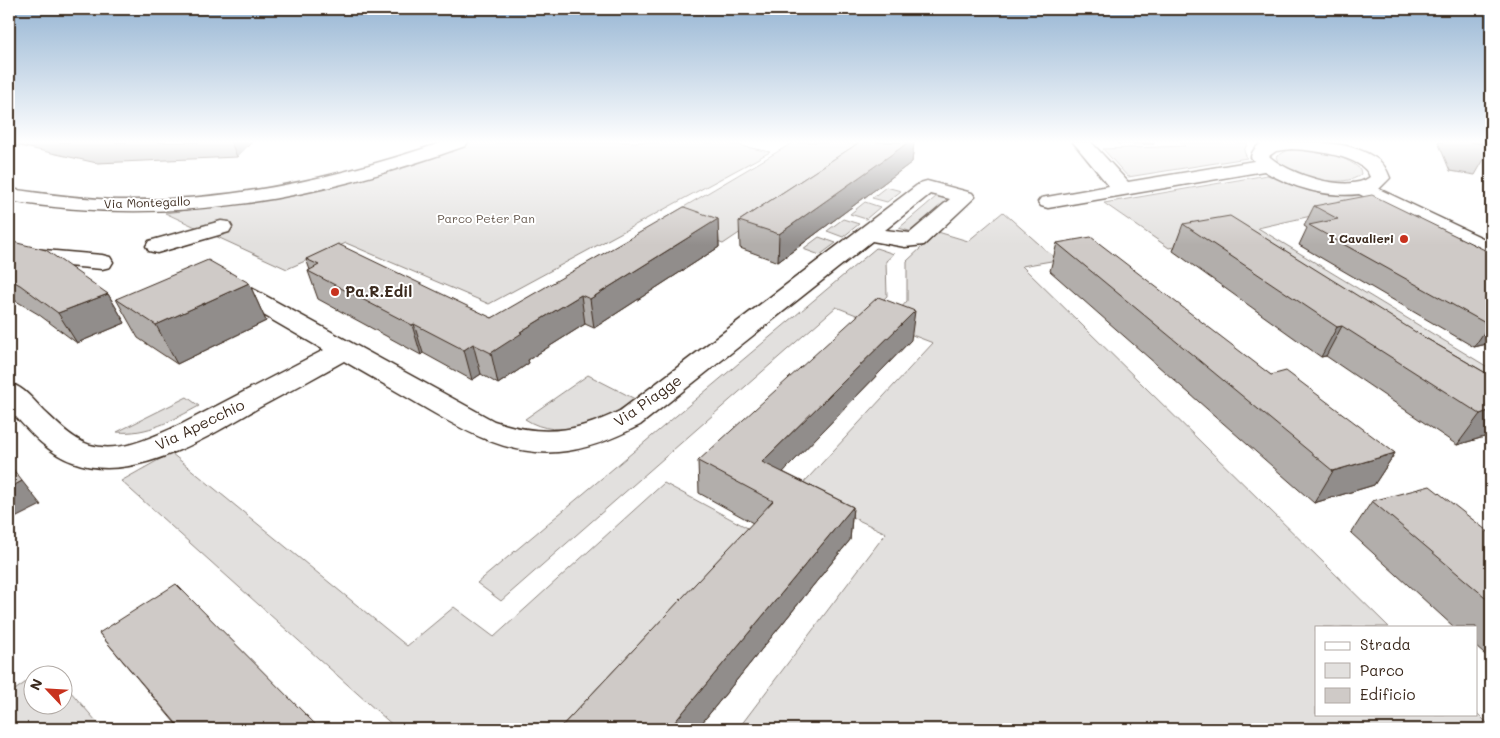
<svg xmlns="http://www.w3.org/2000/svg" width="1500" height="738" font-family="Mali,sans-serif">
<style>
.green{fill:#e2e0de;stroke:#8e857e}
.lines{fill:none;stroke-linecap:round;stroke-linejoin:round}
.minor-casing{stroke:#3b2a1e;stroke-width:3}
.minor{fill:#fff;fill-rule:evenodd}
.wall{fill:#b2aeab;stroke:#3b2a1e}
.shaded-wall{fill:#918d8b;stroke:#3b2a1e}
.building{fill:#cfcac7;stroke:#3b2a1e}
.poi-dot{fill:#c8321e;stroke:#fff;stroke-width:2}
.labels{text-anchor:middle;stroke-width:4;stroke-linejoin:round;paint-order:stroke}
.far-street-label{font-size:12px;fill:#3b2a1e;stroke:#fff}
.far-park-label{font-size:12px;fill:#65584e;stroke:#fff}
.far-poi-label{font-size:12px;font-weight:bold;fill:#3b2a1e;stroke:#fff;text-anchor:end}
.poi-label{font-size:15px;font-weight:bold;fill:#3b2a1e;stroke:#fff;text-anchor:start}
.street-label{font-size:15px;fill:#3b2a1e;stroke:#fff}
</style>
<rect width="100%" height="100%" fill="#fff"/>
<filter id="ink" filterUnits="userSpaceOnUse"><feTurbulence type="fractalNoise" baseFrequency=".02" numOctaves="2"/><feDisplacementMap in="SourceGraphic" scale="10" xChannelSelector="R" yChannelSelector="G"/><feConvolveMatrix kernelMatrix="1 2 1 2 8 2 1 2 1" color-interpolation-filters="sRGB"/></filter>
<g filter="url(#ink)">
<g class="green">
<path d="M 472,142 L 723,142 L 770,152 L 489,304 L 346,243 L 287,269 L 165,213 C 270,200 373,181 472,142 Z"/>
<path d="M 794,142 L 845,142 L 866,148 L 723,244 L 660,221 Z"/>
<path d="M 1180,142 L 1248,142 L 1244,151 L 1247,158 L 1128,177 L 1103,149 L 1185,146 Z"/>
<path d="M 1295,149 C 1318,150 1343,154 1360,169 L 1361,174 C 1347,190 1282,177 1276,157 L 1286,151 Z"/>
<path d="M 1267,175 L 1303,187 L 1360,195 L 1373,202 L 1258,228 L 1491,369 L 1491,407 L 1223,238 L 1169,248 L 1104,203 Z"/>
<path d="M 886,187 L 901,191 L 887,202 L 872,198 Z"/>
<path d="M 937,196 L 949,200 L 912,232 L 899,228 Z"/>
<path d="M 865,202 L 880,207 L 866,219 L 850,214 Z"/>
<path d="M 1003,212 L 1057,260 L 1022,266 L 1389,627 L 1316,627 L 1316,714 L 1476,714 L 1476,712 L 1491,727 L 1491,729 L 738,729 L 886,533 L 796,491 L 933,343 L 886,325 L 907,301 L 907,261 L 938,232 L 968,241 Z"/>
<path d="M 843,219 L 859,224 L 843,237 L 827,231 Z"/>
<path d="M 819,237 L 836,243 L 820,255 L 803,249 Z"/>
<path d="M 876,248 L 894,254 L 886,261 L 887,296 L 864,318 L 836,307 L 501,601 L 477,583 Z"/>
<path d="M 588,375 L 635,399 C 606,421 559,442 525,419 Z"/>
<path d="M 187,397 L 199,406 C 173,420 147,435 117,432 Z"/>
<path d="M 171,453 L 407,646 L 454,607 L 494,637 L 664,483 L 757,533 L 577,729 L 397,729 L 121,481 Z"/>
<path d="M 32,678 L 32,706 L 62,706 L 63,683 L 103,729 L 9,729 L 9,694 Z"/>
</g>
<g class="lines">
<g class="minor-casing">
<g id="minor">
<path d="M 443,142 L 468,142 L 465,146 C 313,201 170,227 9,201 L 9,189 C 46,194 82,199 119,200 C 229,202 339,178 443,142 Z"/>
<path d="M 1073,142 L 1091,142 L 1128,182 L 1254,161 L 1251,157 C 1252,150 1259,143 1266,142 C 1272,141 1280,142 1286,142 C 1315,142 1352,141 1377,159 C 1384,164 1387,170 1390,178 L 1379,189 L 1491,242 L 1491,257 L 1483,255 L 1359,194 C 1327,198 1291,187 1264,171 L 1048,208 L 1041,206 L 1038,202 L 1041,198 L 1109,186 ZM 1291,149 C 1311,150 1363,155 1370,177 C 1348,194 1288,174 1269,156 L 1276,151 Z"/>
<path d="M 927,181 L 972,193 L 975,197 L 924,245 L 905,247 L 872,241 L 640,425 C 615,438 587,450 558,452 C 506,456 463,430 420,405 C 395,390 369,376 344,361 C 316,377 288,392 260,407 C 209,436 134,485 73,462 C 47,453 27,429 9,409 L 9,383 C 24,387 33,400 44,411 C 57,423 73,440 90,445 C 121,454 154,436 182,424 L 324,350 L 215,287 L 211,282 L 215,277 L 223,275 L 231,277 L 494,421 C 541,437 575,433 620,411 L 920,183 ZM 930,194 L 950,199 L 910,233 L 885,230 Z"/>
<path d="M 221,221 L 229,222 L 232,227 L 229,232 L 157,253 L 149,251 L 146,246 L 149,241 Z"/>
<path d="M 9,247 L 102,255 L 110,257 L 113,262 L 110,267 L 102,269 L 9,261 Z"/>
</g>
</g>
<use href="#minor" class="minor"/>
</g>
<g class="wall">
<path d="M 9,142 L 252,142 L 237,157 L 97,163 L 20,146 L 11,146 Z"/>
<path d="M 860,142 L 914,142 L 912,162 L 778,262 L 740,248 L 739,221 Z"/>
<path d="M 1116,142 L 1154,142 L 1154,144 L 1118,144 Z"/>
<path d="M 1438,142 L 1490,142 L 1491,147 L 1475,175 L 1450,171 Z"/>
<path d="M 1314,206 L 1491,253 L 1491,343 L 1474,347 L 1299,245 L 1307,228 L 1304,226 Z"/>
<path d="M 718,219 L 719,247 L 594,328 L 585,324 L 528,360 L 529,363 L 498,384 L 481,374 L 472,380 L 423,353 L 421,355 L 318,299 L 308,271 L 310,270 L 306,259 L 492,318 Z"/>
<path d="M 1183,224 L 1422,336 L 1491,376 L 1491,435 L 1457,445 L 1326,356 L 1321,357 L 1173,251 Z"/>
<path d="M 9,241 L 108,294 L 125,323 L 77,343 L 38,314 L 16,301 L 9,299 Z"/>
<path d="M 1057,243 L 1271,375 L 1395,453 L 1374,485 L 1314,503 L 1050,271 Z"/>
<path d="M 249,283 L 266,321 L 177,364 L 138,338 L 116,299 Z"/>
<path d="M 911,340 L 783,472 L 853,507 L 850,540 L 697,729 L 559,729 L 753,523 L 699,493 L 698,461 Z"/>
<path d="M 1372,501 L 1491,534 L 1491,660 L 1476,647 L 1476,627 L 1454,627 L 1351,533 Z"/>
<path d="M 99,633 L 320,729 L 180,729 Z"/>
</g>
<g class="shaded-wall">
<path d="M 231,142 L 252,142 L 237,157 Z"/>
<path d="M 909,142 L 914,142 L 912,162 L 778,262 L 779,234 Z"/>
<path d="M 718,219 L 719,247 L 594,328 L 590,299 Z"/>
<path d="M 249,283 L 266,321 L 177,364 L 156,325 Z"/>
<path d="M 108,294 L 125,323 L 77,343 L 58,313 Z"/>
<path d="M 581,295 L 585,324 L 528,360 L 529,363 L 498,384 L 491,353 L 520,332 Z"/>
<path d="M 915,311 L 911,340 L 762,494 L 762,462 Z"/>
<path d="M 414,324 L 423,353 L 421,355 L 412,325 Z"/>
<path d="M 1491,324 L 1491,343 L 1474,347 L 1489,325 Z"/>
<path d="M 1342,326 L 1326,356 L 1321,357 L 1337,327 Z"/>
<path d="M 473,344 L 481,374 L 472,380 L 464,350 Z"/>
<path d="M 1491,410 L 1491,435 L 1457,445 L 1480,414 Z"/>
<path d="M 1395,453 L 1374,485 L 1314,503 L 1333,471 Z"/>
<path d="M 22,481 L 41,505 L 9,521 L 9,488 Z"/>
<path d="M 853,507 L 850,540 L 697,729 L 669,729 Z"/>
</g>
<g class="building">
<path d="M 860,142 L 909,142 L 779,234 L 739,221 Z"/>
<path d="M 1470,142 L 1490,142 L 1491,145 Z"/>
<path d="M 1372,195 L 1491,253 L 1491,324 L 1489,325 L 1309,225 L 1338,219 L 1314,206 Z"/>
<path d="M 684,207 L 718,219 L 590,299 L 581,295 L 520,332 L 522,333 L 491,353 L 473,344 L 464,350 L 414,324 L 412,325 L 308,271 L 319,265 L 306,259 L 338,244 L 492,318 Z"/>
<path d="M 1230,216 L 1422,336 L 1491,376 L 1491,410 L 1480,414 L 1342,326 L 1337,327 L 1183,224 Z"/>
<path d="M 1091,237 L 1271,375 L 1286,371 L 1395,453 L 1333,471 L 1057,243 Z"/>
<path d="M 9,241 L 46,250 L 108,294 L 58,313 L 20,285 L 9,279 Z"/>
<path d="M 208,260 L 249,283 L 156,325 L 116,299 Z"/>
<path d="M 878,297 L 915,311 L 762,462 L 853,507 L 669,729 L 559,729 L 773,501 L 698,461 Z"/>
<path d="M 9,464 L 22,481 L 9,488 Z"/>
<path d="M 1430,486 L 1491,534 L 1491,602 L 1372,501 Z"/>
<path d="M 176,584 L 320,729 L 181,729 L 99,633 Z"/>
</g>
</g>
<linearGradient id="sky" x2="0" y2="1"><stop stop-color="#96b5d3"/><stop offset="0.58" stop-color="#fff"/><stop offset="1" stop-color="#fff" stop-opacity="0"/></linearGradient>
<rect width="1500" height="245" fill="url(#sky)"/>
<g class="poi-dot">
<circle cx="1404" cy="239" r="5"/>
<circle cx="335" cy="292" r="5"/>
</g>
<g class="labels">
<g class="far-street-label">
<text transform="translate(147 203) rotate(-2)" y="4">Via Montegallo</text>
</g>
<g class="far-park-label">
<text x="486" y="223">Parco Peter Pan</text>
</g>
<g class="far-poi-label">
<text x="1394" y="243">I Cavalieri</text>
</g>
<g class="poi-label">
<text x="345" y="297">Pa.R.Edil</text>
</g>
<g class="street-label">
<text transform="translate(648 401) rotate(-35)" y="5">Via Piagge</text>
<text transform="translate(200 425) rotate(-26)" y="5">Via Apecchio</text>
</g>
</g>
<rect width="1500" height="738" fill="none" stroke="#fff" stroke-width="30"/>
<rect x="15" y="15" width="1470" height="708" fill="none" stroke="#3b2a1e" stroke-width="2" filter="url(#ink)"/>
<rect x="1315" y="626" width="162" height="90" fill="#ffffff" stroke="#b1aaa5"/>
<rect x="1325" y="642" width="25" height="8" fill="#ffffff" stroke="#b1aaa5"/>
<text x="1360" y="650" font-size="15" fill="#3b2a1e">Strada</text>
<rect x="1325" y="663" width="25" height="15" fill="#e2e0de" stroke="#b1aaa5"/>
<text x="1360" y="676" font-size="15" fill="#3b2a1e">Parco</text>
<rect x="1325" y="688" width="25" height="15" fill="#cfcac7" stroke="#b1aaa5"/>
<text x="1360" y="700" font-size="15" fill="#3b2a1e">Edificio</text>
<g transform="translate(48 690) rotate(295)"><circle r="24" fill="#ffffff" stroke="#b1aaa5"/>
<path d="M0-4L9 19L0 12L-9 19Z" fill="#c8321e"/>
<text y="-8" font-size="14" font-weight="bold" text-anchor="middle" fill="#3b2a1e">N</text>
</g>
</svg>
